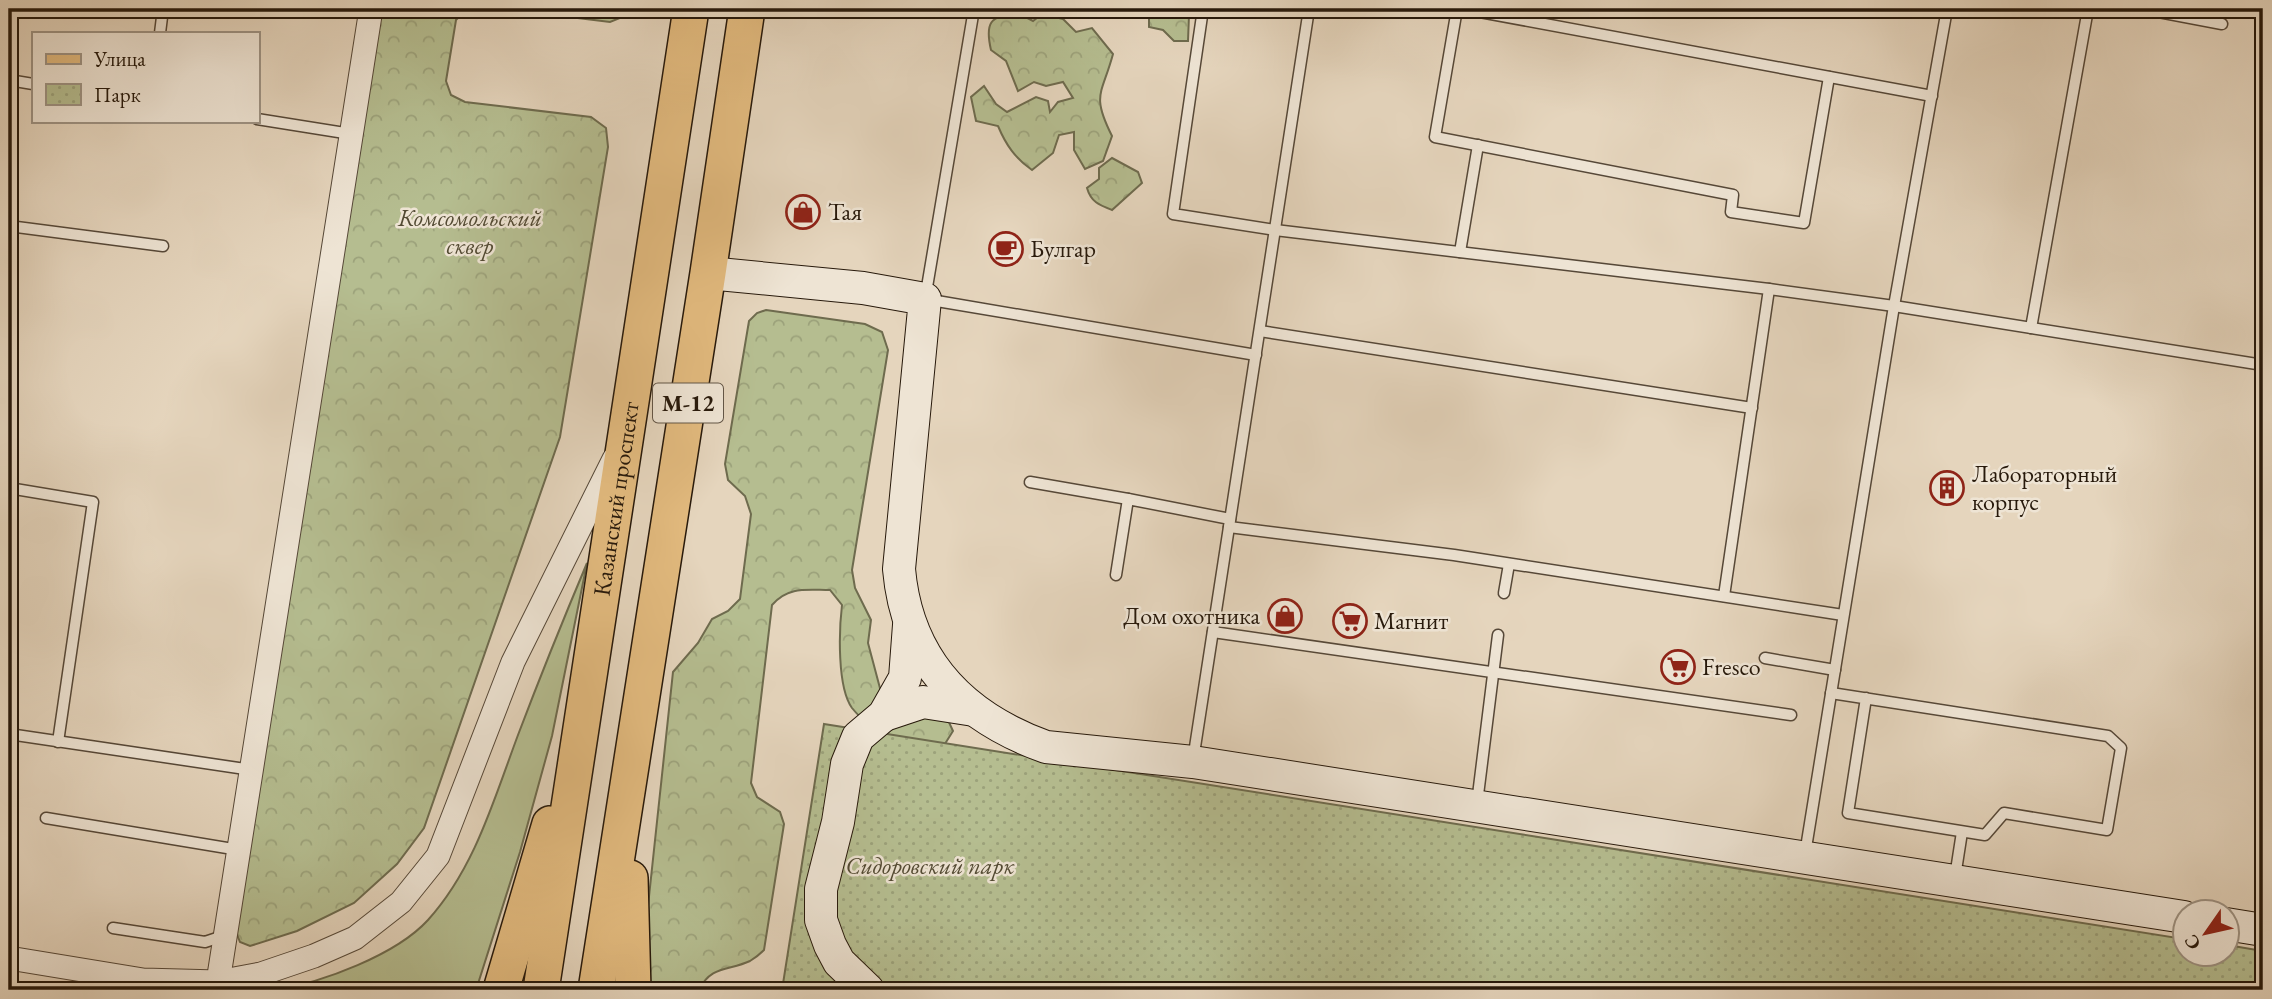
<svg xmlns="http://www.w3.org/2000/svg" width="2272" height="999" font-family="'EB Garamond',serif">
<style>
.grass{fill:#b5bd90;stroke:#6e6b4e;stroke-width:2}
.forest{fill:url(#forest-crowns);stroke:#6e6b4e;stroke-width:2}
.park{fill:url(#park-dots);stroke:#6e6b4e;stroke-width:2}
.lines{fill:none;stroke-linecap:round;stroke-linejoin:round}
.lane-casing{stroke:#564838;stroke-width:13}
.street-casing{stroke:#564838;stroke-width:25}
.secondary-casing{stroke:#27190b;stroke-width:34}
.primary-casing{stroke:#27190b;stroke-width:38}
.lane{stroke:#eee4d4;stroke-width:10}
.street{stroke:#eee4d4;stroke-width:23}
.secondary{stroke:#eee4d4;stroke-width:32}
.primary{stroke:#e2ba7e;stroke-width:35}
.tram{stroke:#27190b;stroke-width:2}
.labels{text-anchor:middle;stroke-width:5;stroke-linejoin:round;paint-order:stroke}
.shield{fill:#eee4d4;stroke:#635647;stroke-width:2}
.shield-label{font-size:23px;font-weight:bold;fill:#27190b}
.poi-label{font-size:24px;fill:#27190b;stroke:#eee4d4;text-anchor:start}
.park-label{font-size:24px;font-style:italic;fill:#524a33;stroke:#eee4d4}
.street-label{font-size:24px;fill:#27190b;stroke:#eee4d4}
</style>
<defs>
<pattern id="forest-crowns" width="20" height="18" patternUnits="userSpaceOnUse" patternTransform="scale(1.75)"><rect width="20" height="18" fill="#b5bd90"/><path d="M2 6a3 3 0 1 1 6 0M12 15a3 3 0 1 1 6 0" fill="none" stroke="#9ca27b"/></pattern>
<pattern id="park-dots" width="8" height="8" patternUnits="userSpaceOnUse" patternTransform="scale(1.75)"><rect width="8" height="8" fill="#b5bd90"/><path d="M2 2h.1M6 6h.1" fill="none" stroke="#9ca27b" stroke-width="1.8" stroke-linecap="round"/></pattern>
</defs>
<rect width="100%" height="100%" fill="#e5d5bd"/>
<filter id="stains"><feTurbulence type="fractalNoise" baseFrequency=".00286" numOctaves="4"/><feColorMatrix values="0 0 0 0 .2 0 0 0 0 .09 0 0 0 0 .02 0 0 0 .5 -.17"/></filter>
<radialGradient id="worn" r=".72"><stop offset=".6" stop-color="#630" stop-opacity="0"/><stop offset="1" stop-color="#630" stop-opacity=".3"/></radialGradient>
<path class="grass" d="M 587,563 L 552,736 L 520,852 L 476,990 L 276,990 C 323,982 396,955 428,920 C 475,868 494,799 518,735 C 540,677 563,620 587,563 Z"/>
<g class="forest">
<path d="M 380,9 L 466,9 L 456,20 L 446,81 L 451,95 L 465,102 L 591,117 L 606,128 L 608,147 L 560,437 L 424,828 L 397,864 L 354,903 L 297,931 L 250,946 L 240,942 L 236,932 Z"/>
<path d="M 505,9 L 631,9 L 625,16 L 610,22 Z"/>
<path d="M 1149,9 L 1194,9 L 1189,15 L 1188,41 L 1174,41 L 1163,30 L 1149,27 Z"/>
<path d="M 1018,13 L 1033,21 L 1042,14 L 1063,19 L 1076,32 L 1092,28 L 1113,54 C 1102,95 1091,94 1112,136 L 1103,161 L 1085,169 L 1074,150 L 1074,132 L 1059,135 L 1053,153 L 1032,170 C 1015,158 1006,145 998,126 L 976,121 L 971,97 L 984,86 L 996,104 L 1007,112 L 1036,97 L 1048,101 L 1050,112 L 1058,102 L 1073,98 L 1063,82 L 1046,86 L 1034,82 L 1018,91 L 1006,61 L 991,50 C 985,24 989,15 1018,13 Z"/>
<path d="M 1112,158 L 1138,172 L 1142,183 L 1112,210 C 1099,205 1091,202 1087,188 L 1099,179 L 1099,168 Z"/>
<path d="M 766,310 L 865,324 L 882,332 L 888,350 L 852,570 L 855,588 L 871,620 L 868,643 L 881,692 L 947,718 L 953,731 L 943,747 L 892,746 C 880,734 863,722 852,708 C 837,687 839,630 842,605 L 830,590 C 807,590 788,586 772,605 L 751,783 L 757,797 L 780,812 L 784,824 L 764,950 C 760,954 755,958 750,961 C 729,971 711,965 699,990 L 639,990 L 673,672 L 698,643 L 712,619 L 728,611 L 740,599 L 751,514 L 745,496 L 728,480 L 725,464 L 749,321 L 757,313 Z"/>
</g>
<path class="park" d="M 824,724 L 2184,939 L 2184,954 L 2226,954 L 2227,945 L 2263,951 L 2263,990 L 782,990 Z"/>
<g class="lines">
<g class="lane-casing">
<g id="lane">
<path d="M 974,9 L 925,299 L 1256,355"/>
<path d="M 1203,9 L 1173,214 L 1275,230 L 1769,289 L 1894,306 L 2263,365"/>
<path d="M 1457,9 L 1435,137 L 1733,195 L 1731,212 L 1804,223 L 1829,77"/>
<path d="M 1464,9 L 1932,96"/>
<path d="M 2143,9 L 2222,24"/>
<path d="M 160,33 L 163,9"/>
<path d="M 9,80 L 33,84"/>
<path d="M 257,119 L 351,134"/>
<path d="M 9,226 L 163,246"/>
<path d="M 1460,252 L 1478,145"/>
<path d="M 2031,328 L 2088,9"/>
<path d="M 1260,331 L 1752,408"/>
<path d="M 1030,482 L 1128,499"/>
<path d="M 9,488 L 93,502 L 58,742"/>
<path d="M 1229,527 L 1454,555 L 1843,615"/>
<path d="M 1116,575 L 1128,499 L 1230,519"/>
<path d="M 1504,593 L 1509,564"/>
<path d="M 1724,596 L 1769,289"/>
<path d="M 1213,632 L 1791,715"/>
<path d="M 1765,658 L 1835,670"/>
<path d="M 1831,693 L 2108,736 L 2121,748 L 2107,830 L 2004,813 L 1985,835 L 1848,813 L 1866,698"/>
<path d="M 9,734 L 252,770"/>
<path d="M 1193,760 L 1309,9"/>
<path d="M 1477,803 L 1498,635"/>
<path d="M 46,818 L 239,850"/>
<path d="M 1805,854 L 1894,306 L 1947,9"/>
<path d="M 1955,877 L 1962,832"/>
<path d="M 113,928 L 205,942 L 226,935"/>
</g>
</g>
<g class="street-casing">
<g id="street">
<path d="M 9,958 L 143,980 L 218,982 L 261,974 L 314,956 L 355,938 L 401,902 L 438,856 L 513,662 L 614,459"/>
<path d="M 218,982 L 371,9"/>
</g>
</g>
<g class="secondary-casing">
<g id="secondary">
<path d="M 708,273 L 863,288 L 925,299 L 899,569 C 907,661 962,717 1046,747 L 1193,762 L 2184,917"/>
<path d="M 884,715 L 923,702 L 974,710"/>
<path d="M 2226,924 L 2263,930"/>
<path d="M 868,990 L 839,962 L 830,945 L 821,920 L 821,889 L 838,822 L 847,764 L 858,737 L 884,715 L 905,678 L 909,625"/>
</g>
</g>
<g class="primary-casing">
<g id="primary">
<path d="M 630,878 L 633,990"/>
<path d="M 501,990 L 550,824"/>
<path id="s1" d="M 541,990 L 691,9"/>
<path d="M 596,990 L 708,273 L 747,9"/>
</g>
</g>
<use href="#lane" class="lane"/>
<use href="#street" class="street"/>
<use href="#secondary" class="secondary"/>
<use href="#primary" class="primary"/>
<path class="tram" d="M 9,989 L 17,990"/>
</g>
<defs>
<g id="shop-ring" transform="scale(1.75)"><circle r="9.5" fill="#eee4d4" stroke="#8f2418" stroke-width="1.5"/><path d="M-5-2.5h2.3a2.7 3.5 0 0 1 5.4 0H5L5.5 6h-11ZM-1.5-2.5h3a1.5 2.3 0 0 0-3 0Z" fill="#8f2418"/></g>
<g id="cafe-ring" transform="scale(1.75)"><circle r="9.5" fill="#eee4d4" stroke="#8f2418" stroke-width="1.5"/><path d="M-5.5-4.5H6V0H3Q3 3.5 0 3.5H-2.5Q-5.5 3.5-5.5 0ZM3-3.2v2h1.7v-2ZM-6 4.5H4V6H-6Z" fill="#8f2418"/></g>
<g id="building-ring" transform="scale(1.75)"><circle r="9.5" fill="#eee4d4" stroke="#8f2418" stroke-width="1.5"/><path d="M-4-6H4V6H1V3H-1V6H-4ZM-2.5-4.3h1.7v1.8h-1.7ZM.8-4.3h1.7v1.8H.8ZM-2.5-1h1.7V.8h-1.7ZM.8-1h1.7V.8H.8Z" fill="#8f2418"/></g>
<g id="supermarket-ring" transform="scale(1.75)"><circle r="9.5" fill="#eee4d4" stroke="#8f2418" stroke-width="1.5"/><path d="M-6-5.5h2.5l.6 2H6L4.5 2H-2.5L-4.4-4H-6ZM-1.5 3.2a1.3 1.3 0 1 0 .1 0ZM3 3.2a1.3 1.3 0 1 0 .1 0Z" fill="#8f2418"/></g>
</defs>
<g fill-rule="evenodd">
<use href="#shop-ring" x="803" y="212"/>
<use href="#cafe-ring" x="1006" y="249"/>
<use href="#building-ring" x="1947" y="488"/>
<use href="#shop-ring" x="1285" y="616"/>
<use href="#supermarket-ring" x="1350" y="621"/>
<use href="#supermarket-ring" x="1678" y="667"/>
</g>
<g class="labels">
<rect class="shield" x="653" y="383.5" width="70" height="39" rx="5"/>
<g class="shield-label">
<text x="688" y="411">М-12</text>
</g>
<g class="poi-label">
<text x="828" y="220">Тая</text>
<text x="1030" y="257">Булгар</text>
<text x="1972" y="482">Лабораторный<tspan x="1972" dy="28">корпус</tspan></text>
<text x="1260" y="624" text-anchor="end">Дом охотника</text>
<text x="1374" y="629">Магнит</text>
<text x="1702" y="675">Fresco</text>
</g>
<g class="park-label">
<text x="470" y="226">Комсомольский<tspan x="470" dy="28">сквер</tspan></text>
<text x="930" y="874">Сидоровский парк</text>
</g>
<g class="street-label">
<text dy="8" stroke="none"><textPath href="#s1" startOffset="497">Казанский проспект</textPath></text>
</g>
</g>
<rect width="2272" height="999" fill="none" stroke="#e5d5bd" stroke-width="35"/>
<rect x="10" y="10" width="2251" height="978" fill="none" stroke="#27190b" stroke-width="3.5"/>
<rect x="18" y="18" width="2237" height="964" fill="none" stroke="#27190b" stroke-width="2"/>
<rect x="32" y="32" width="228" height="91" fill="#eee4d4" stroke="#9e9384" stroke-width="2"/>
<rect x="46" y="54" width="35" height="10" fill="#e2ba7e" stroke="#9e9384" stroke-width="2"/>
<text x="94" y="66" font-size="21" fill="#27190b">Улица</text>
<rect x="46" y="84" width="35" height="21" fill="url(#park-dots)" stroke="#9e9384" stroke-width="2"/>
<text x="94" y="102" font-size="21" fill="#27190b">Парк</text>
<g transform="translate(2206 933) rotate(236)"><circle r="33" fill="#eee4d4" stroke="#9e9384" stroke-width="2"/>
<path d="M0-5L12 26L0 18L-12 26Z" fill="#8f2418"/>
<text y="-10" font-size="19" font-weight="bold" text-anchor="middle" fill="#27190b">С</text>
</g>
<rect width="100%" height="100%" filter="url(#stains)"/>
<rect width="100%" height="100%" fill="url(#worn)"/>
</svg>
